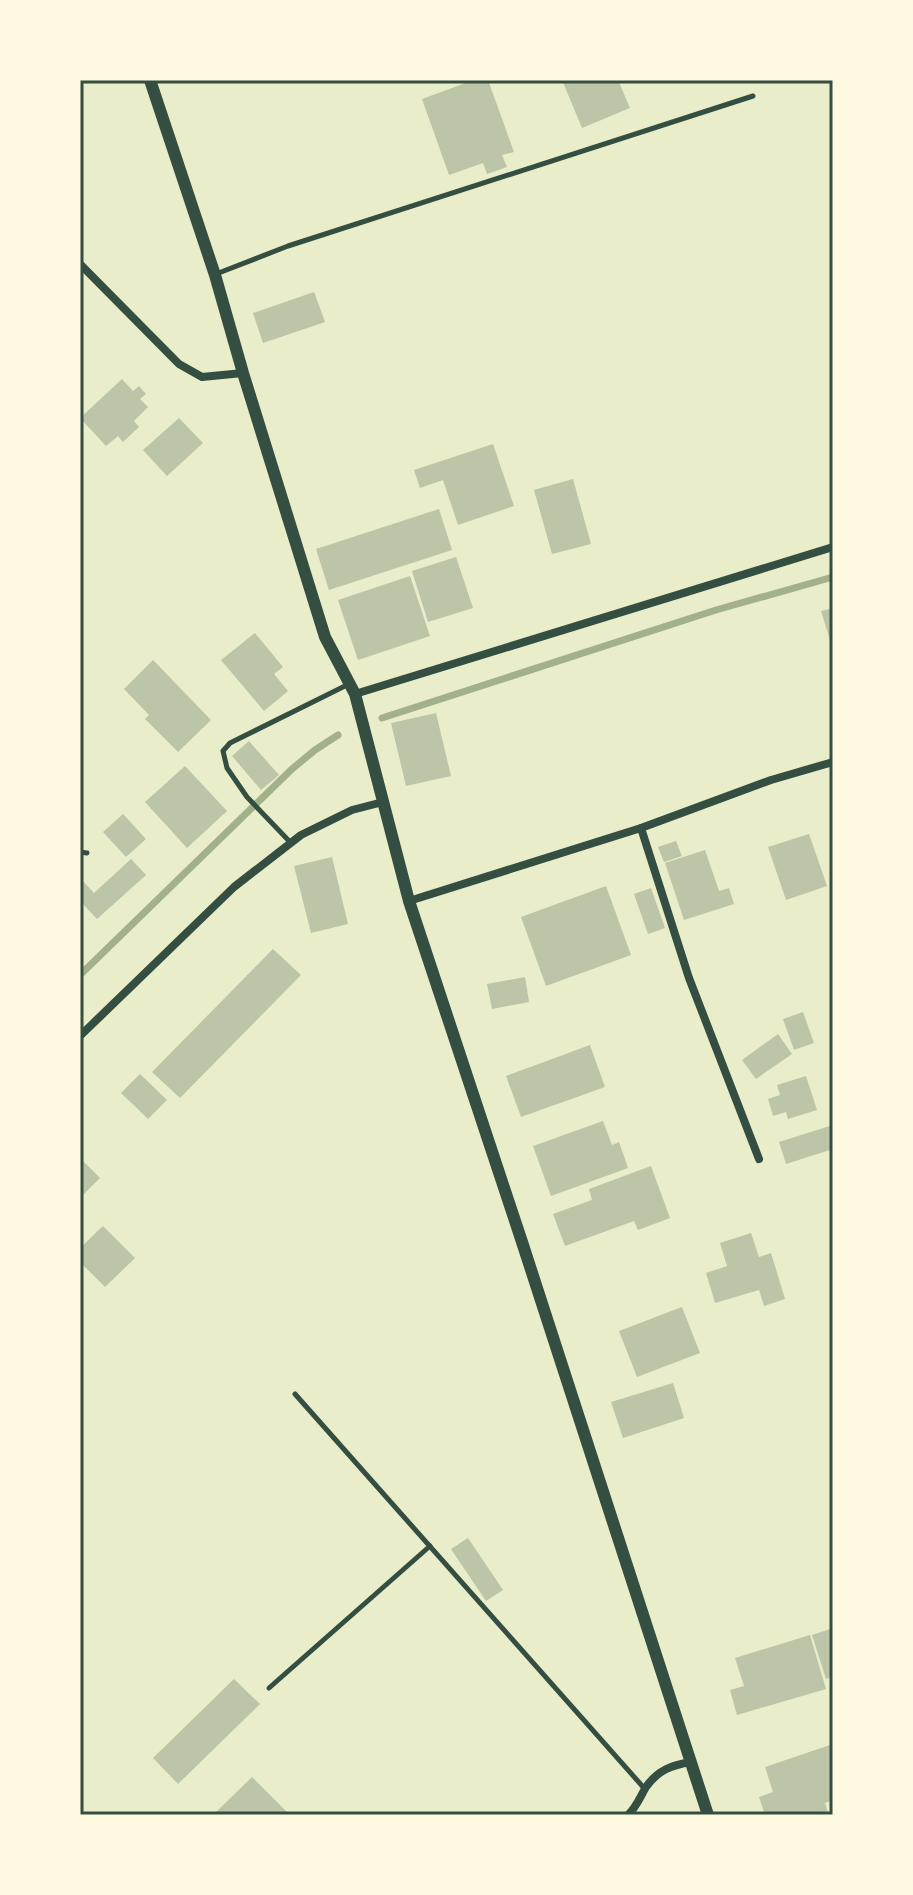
<svg xmlns="http://www.w3.org/2000/svg" width="913" height="1895" font-family="Cabin,sans-serif">
<style>
.lines{fill:none;stroke-linecap:round;stroke-linejoin:round}
.stream{stroke:#a3b18a;stroke-width:7}
.building{fill:#bcc5a7}
.service{stroke:#344e41;stroke-width:5}
.minor{stroke:#344e41;stroke-width:8}
.tertiary{stroke:#344e41;stroke-width:12}
.neatline{fill:none;stroke:#344e41;stroke-width:3}
</style>
<rect width="100%" height="100%" fill="#e9edc9"/>
<g class="lines">
<g class="stream">
<path d="M 382,718 L 716,610 L 833,577"/>
<path d="M 80,975 L 292,769 L 315,750 L 338,735"/>
</g>
</g>
<g class="building">
<path d="M 474,80 L 488,80 L 514,152 L 502,155 L 507,167 L 487,174 L 483,163 L 449,175 L 422,99 Z"/>
<path d="M 562,80 L 618,80 L 630,108 L 582,128 Z"/>
<path d="M 314,292 L 325,322 L 263,343 L 253,313 Z"/>
<path d="M 122,379 L 133,391 L 139,386 L 146,394 L 140,399 L 148,407 L 134,421 L 139,427 L 123,442 L 118,436 L 106,446 L 80,418 Z"/>
<path d="M 179,418 L 203,443 L 167,476 L 143,450 Z"/>
<path d="M 493,444 L 514,506 L 458,525 L 443,480 L 420,488 L 414,470 Z"/>
<path d="M 573,479 L 591,544 L 552,554 L 534,490 Z"/>
<path d="M 439,509 L 452,550 L 329,590 L 316,549 Z"/>
<path d="M 456,557 L 473,608 L 428,622 L 412,571 Z"/>
<path d="M 410,576 L 430,636 L 358,660 L 338,600 Z"/>
<path d="M 833,608 L 833,647 L 832,647 L 821,611 Z"/>
<path d="M 255,633 L 283,667 L 274,674 L 288,691 L 264,711 L 221,660 Z"/>
<path d="M 153,660 L 211,720 L 178,752 L 145,719 L 149,715 L 124,689 Z"/>
<path d="M 436,713 L 451,776 L 406,786 L 391,723 Z"/>
<path d="M 249,741 L 279,775 L 261,790 L 232,756 Z"/>
<path d="M 185,766 L 227,811 L 187,848 L 145,802 Z"/>
<path d="M 123,814 L 146,839 L 126,857 L 103,832 Z"/>
<path d="M 809,834 L 827,886 L 786,900 L 768,847 Z"/>
<path d="M 676,841 L 682,856 L 664,862 L 658,847 Z"/>
<path d="M 705,850 L 719,891 L 729,888 L 734,904 L 684,920 L 665,863 Z"/>
<path d="M 332,857 L 348,924 L 311,933 L 294,866 Z"/>
<path d="M 131,859 L 146,875 L 97,919 L 80,901 L 80,878 L 94,893 Z"/>
<path d="M 606,886 L 631,955 L 546,986 L 521,917 Z"/>
<path d="M 651,888 L 665,928 L 648,934 L 634,894 Z"/>
<path d="M 273,949 L 301,975 L 180,1098 L 152,1072 Z"/>
<path d="M 525,977 L 529,1002 L 492,1009 L 487,984 Z"/>
<path d="M 803,1012 L 814,1043 L 794,1050 L 783,1019 Z"/>
<path d="M 778,1034 L 792,1054 L 756,1079 L 742,1060 Z"/>
<path d="M 590,1045 L 605,1087 L 521,1117 L 506,1076 Z"/>
<path d="M 140,1074 L 167,1100 L 148,1119 L 121,1093 Z"/>
<path d="M 806,1076 L 817,1110 L 788,1119 L 786,1112 L 773,1116 L 768,1099 L 780,1095 L 777,1085 Z"/>
<path d="M 603,1121 L 612,1145 L 619,1142 L 628,1168 L 551,1196 L 533,1146 Z"/>
<path d="M 833,1125 L 833,1149 L 786,1164 L 779,1142 Z"/>
<path d="M 80,1158 L 100,1178 L 80,1198 Z"/>
<path d="M 651,1166 L 670,1218 L 638,1230 L 634,1221 L 565,1246 L 553,1214 L 592,1200 L 589,1189 Z"/>
<path d="M 103,1226 L 135,1258 L 105,1287 L 80,1262 L 80,1248 Z"/>
<path d="M 751,1233 L 759,1257 L 771,1253 L 785,1299 L 764,1306 L 759,1290 L 715,1303 L 706,1273 L 727,1266 L 720,1243 Z"/>
<path d="M 682,1307 L 700,1353 L 637,1377 L 619,1331 Z"/>
<path d="M 673,1383 L 684,1418 L 623,1438 L 611,1402 Z"/>
<path d="M 468,1538 L 503,1590 L 486,1601 L 451,1549 Z"/>
<path d="M 833,1628 L 833,1677 L 826,1679 L 812,1635 Z"/>
<path d="M 810,1635 L 826,1689 L 737,1715 L 730,1690 L 744,1686 L 735,1658 Z"/>
<path d="M 234,1679 L 260,1704 L 178,1784 L 153,1758 Z"/>
<path d="M 833,1744 L 833,1800 L 825,1803 L 828,1813 L 823,1815 L 765,1815 L 759,1797 L 773,1792 L 765,1767 Z"/>
<path d="M 252,1777 L 290,1815 L 213,1815 Z"/>
</g>
<g class="lines">
<g class="service">
<path d="M 216,274 L 288,246 L 753,96"/>
<path d="M 291,843 L 247,797 L 227,768 L 223,751 L 230,743 L 349,684"/>
<path d="M 80,852 L 87,853"/>
<path d="M 295,1394 L 644,1788"/>
<path d="M 269,1688 L 430,1546"/>
</g>
<g class="minor">
<path d="M 80,264 L 179,364 L 202,377 L 243,373"/>
<path d="M 355,694 L 833,547"/>
<path d="M 641,828 L 689,978 L 759,1159"/>
<path d="M 409,901 L 641,828 L 771,780 L 833,762"/>
<path d="M 80,1036 L 234,887 L 301,835 L 352,810 L 383,802"/>
<path d="M 628,1815 C 637,1806 640,1797 646,1787 C 658,1770 672,1765 691,1762"/>
</g>
<path class="tertiary" d="M 150,80 L 215,275 L 243,373 L 325,637 L 355,694 L 409,901 L 523,1245 L 708,1815"/>
</g>
<rect width="913" height="1895" fill="none" stroke="#fefae0" stroke-width="164"/>
<rect x="82" y="82" width="749" height="1731" class="neatline"/>
</svg>
